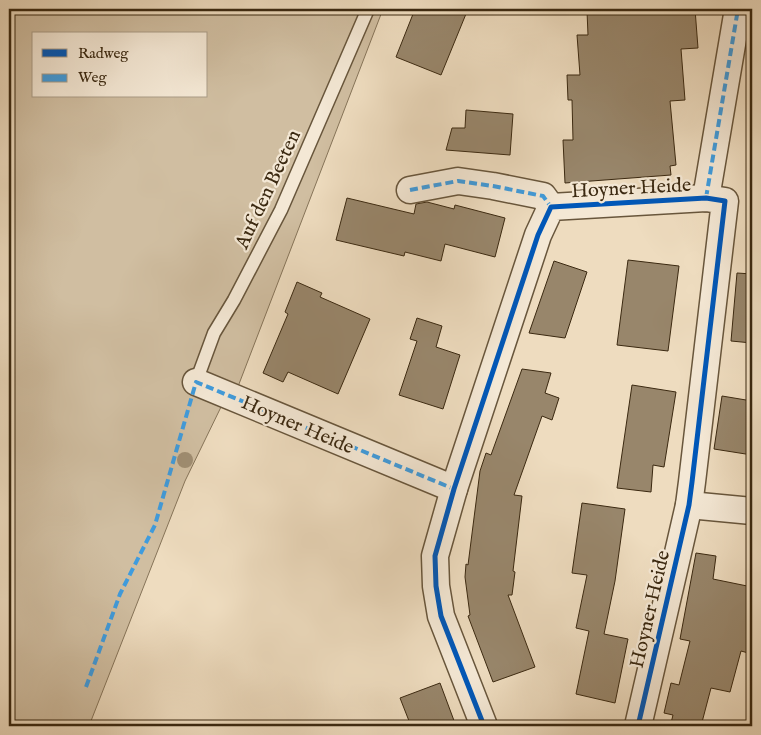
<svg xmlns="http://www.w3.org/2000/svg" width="761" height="735" font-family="'IM FELL English',serif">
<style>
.green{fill:#d0bea1;stroke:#867459;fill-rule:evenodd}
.building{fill:#98866b;stroke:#3b2911}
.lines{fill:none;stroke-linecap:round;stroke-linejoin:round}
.service-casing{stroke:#68563c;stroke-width:15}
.minor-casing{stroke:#68563c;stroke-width:29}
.service{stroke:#f4e8d5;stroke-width:12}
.minor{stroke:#f4e8d5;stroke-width:26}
.quiet{stroke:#3f9cde;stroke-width:4;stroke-dasharray:8 4;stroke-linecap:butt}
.cycleway-casing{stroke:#f4e8d5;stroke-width:8}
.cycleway{stroke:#0057b8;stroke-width:5}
.tree{fill:#a08e73}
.labels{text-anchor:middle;stroke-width:4.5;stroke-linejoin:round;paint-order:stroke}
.street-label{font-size:20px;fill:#3b2911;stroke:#f4e8d5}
</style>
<rect width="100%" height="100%" fill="#eedcbf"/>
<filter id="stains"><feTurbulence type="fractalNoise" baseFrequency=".004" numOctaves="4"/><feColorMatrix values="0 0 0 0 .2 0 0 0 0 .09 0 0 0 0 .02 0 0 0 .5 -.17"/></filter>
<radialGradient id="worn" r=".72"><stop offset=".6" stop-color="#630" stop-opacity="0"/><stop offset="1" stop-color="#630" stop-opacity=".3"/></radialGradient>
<path class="green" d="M 9,9 L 383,9 L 229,410 L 221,407 L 185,481 L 89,726 L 9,726 ZM 34,34 L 206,34 L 206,96 L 34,96 Z"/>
<g class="building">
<path d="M 415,9 L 468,9 L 441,75 L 396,57 Z"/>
<path d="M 621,9 L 695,9 L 698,48 L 681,49 L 685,100 L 670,101 L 676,165 L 670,166 L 671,175 L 565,183 L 563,140 L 573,140 L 572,100 L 568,100 L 567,75 L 580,75 L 577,35 L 588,35 L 587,11 Z"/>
<path d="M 466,110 L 513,114 L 510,155 L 446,150 L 452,128 L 465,128 Z"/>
<path d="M 347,198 L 414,214 L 416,204 L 427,202 L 454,209 L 455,205 L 505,218 L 495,257 L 445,244 L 441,261 L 405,252 L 404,256 L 336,240 Z"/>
<path d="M 628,260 L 679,266 L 668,351 L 617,345 Z"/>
<path d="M 554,261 L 587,272 L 565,338 L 529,333 Z"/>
<path d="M 737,273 L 752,274 L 752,343 L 731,341 Z"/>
<path d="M 297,282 L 322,293 L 320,297 L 370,319 L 338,394 L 288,372 L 283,382 L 263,373 L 288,314 L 285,312 Z"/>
<path d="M 417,318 L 442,326 L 436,347 L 460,355 L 443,409 L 399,395 L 417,341 L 410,339 Z"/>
<path d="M 522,369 L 551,373 L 545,393 L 559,398 L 552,420 L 542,416 L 514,495 L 522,496 L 513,571 L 515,572 L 512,595 L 508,595 L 535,667 L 493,682 L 468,616 L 470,615 L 465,577 L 466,564 L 468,565 L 480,471 L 486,453 L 491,455 Z"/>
<path d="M 632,385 L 676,392 L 664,467 L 653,465 L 651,492 L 617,488 Z"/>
<path d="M 722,396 L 752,401 L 752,455 L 714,449 Z"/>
<path d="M 582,503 L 625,509 L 615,581 L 604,634 L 628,639 L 615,703 L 576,694 L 589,631 L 576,628 L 587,575 L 572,573 Z"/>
<path d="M 696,553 L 716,556 L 713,579 L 752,587 L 752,654 L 741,651 L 730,692 L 711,688 L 701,726 L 682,726 L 671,723 L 673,715 L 664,713 L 671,683 L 679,685 L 690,641 L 680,639 Z"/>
<path d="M 440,683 L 456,726 L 411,726 L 400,698 Z"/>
</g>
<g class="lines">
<g class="service-casing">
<path id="service" d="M 196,382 L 214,333 L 234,300 L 281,210 L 368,9"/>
</g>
<g class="minor-casing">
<g id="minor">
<path d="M 410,190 L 458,181 L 493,186 L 543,196 L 551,207"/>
<path d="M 706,198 L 738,9"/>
<path d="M 196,382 L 454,489"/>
<path d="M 689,505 L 752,511"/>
<path d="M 484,726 L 441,616 L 436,586 L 435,556 L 454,489 L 538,235 L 551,207 L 706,198 L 725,201 L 692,482 L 689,505 L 638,726"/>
</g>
</g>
<use href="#service" class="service"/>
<use href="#minor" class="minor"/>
<g class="quiet">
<path d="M 410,190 L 458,181 L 493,186 L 543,196 L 551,207"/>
<path d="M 706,198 L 738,9"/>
<path d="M 86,687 L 120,594 L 155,525 L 196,382 L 454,489"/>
</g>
<g class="cycleway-casing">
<path id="cycleway" d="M 484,726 L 441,616 L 436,586 L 435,556 L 454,489 L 538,235 L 551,207 L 706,198 L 725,201 L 692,482 L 689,505 L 638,726"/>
</g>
<use href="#cycleway" class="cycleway"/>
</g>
<circle class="tree" cx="185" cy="460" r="8"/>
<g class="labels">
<g class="street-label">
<text transform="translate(631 187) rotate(-3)" y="7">Hoyner Heide</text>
<text transform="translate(267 189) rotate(-65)" y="7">Auf den Beeten</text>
<text transform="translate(298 424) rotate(23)" y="7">Hoyner Heide</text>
<text transform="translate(649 609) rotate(-77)" y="7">Hoyner Heide</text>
</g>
</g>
<rect width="761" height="735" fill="none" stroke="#eedcbf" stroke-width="30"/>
<rect x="10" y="10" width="741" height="715" fill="none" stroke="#3b2911" stroke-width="2.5"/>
<rect x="15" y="15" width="731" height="705" fill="none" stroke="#3b2911"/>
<rect x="32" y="32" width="175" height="65" fill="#f4e8d5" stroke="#aa9c87"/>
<rect x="42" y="49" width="25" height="8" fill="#0057b8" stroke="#aa9c87"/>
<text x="78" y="58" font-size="15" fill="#3b2911">Radweg</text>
<rect x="42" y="74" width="25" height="8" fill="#3f9cde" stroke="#aa9c87"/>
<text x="78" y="82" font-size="15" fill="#3b2911">Weg</text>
<rect width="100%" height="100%" filter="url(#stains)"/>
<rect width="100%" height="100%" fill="url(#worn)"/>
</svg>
